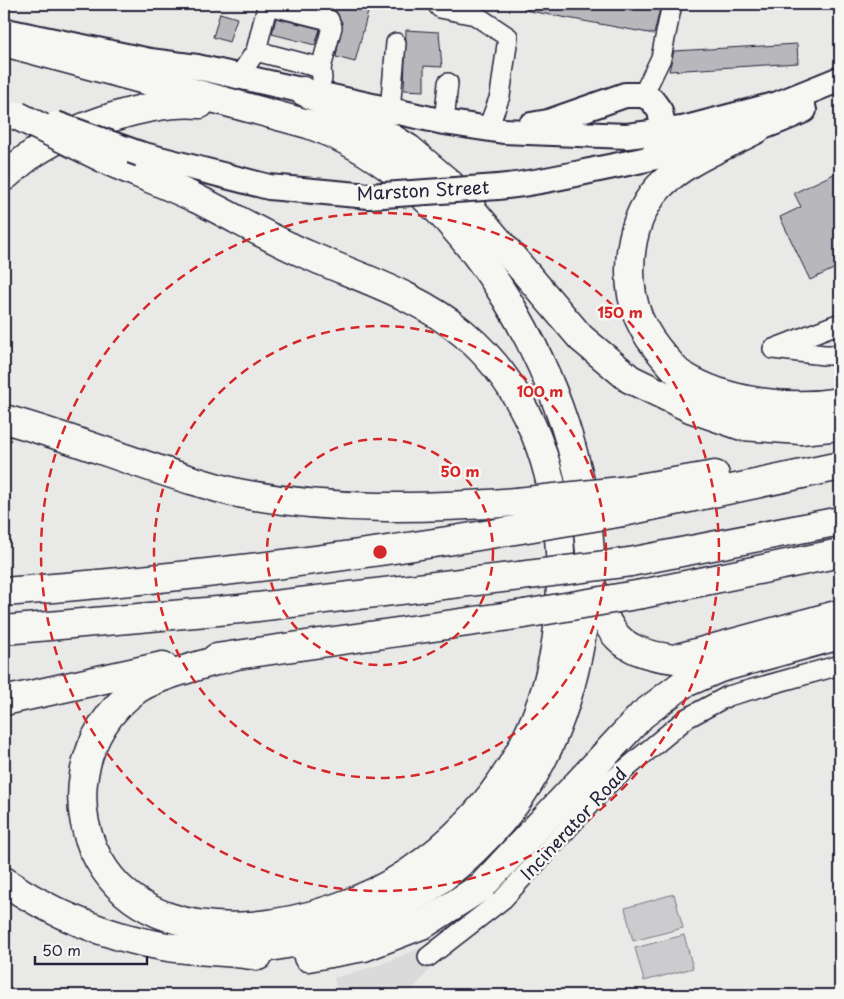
<svg xmlns="http://www.w3.org/2000/svg" width="844" height="999" font-family="'Playpen Sans',sans-serif">
<style>
.built{fill:#dadada}
.green{fill:#ccccce;stroke:#777784}
.building{fill:#b8b8bc;stroke:#22223b}
.lines{fill:none;stroke-linecap:round;stroke-linejoin:round}
.minor-casing{stroke:#22223b;stroke-width:22}
.major-casing{stroke:#22223b;stroke-width:28}
.highway-casing{stroke:#22223b;stroke-width:31}
.minor{stroke:#f6f6f2;stroke-width:19}
.major{stroke:#f6f6f2;stroke-width:24}
.highway{stroke:#f6f6f2;stroke-width:28}
.major-bridge-casing{stroke:#22223b;stroke-width:28;stroke-linecap:butt}
.highway-bridge-casing{stroke:#22223b;stroke-width:31;stroke-linecap:butt}
.major-bridge{stroke:#f6f6f2;stroke-width:24}
.highway-bridge{stroke:#f6f6f2;stroke-width:28}
.ring{fill:none;stroke:#d62828;stroke-width:2.5;stroke-dasharray:9 6}
.labels{text-anchor:middle;stroke-width:5;stroke-linejoin:round;paint-order:stroke}
.street-label{font-size:18px;fill:#22223b;stroke:#f6f6f2}
.centre{fill:#d62828;stroke:#f6f6f2;stroke-width:2.5}
.ring-label{font-size:15px;text-anchor:middle;font-weight:bold;fill:#d62828;stroke:#f6f6f2;stroke-width:5;stroke-linejoin:round;paint-order:stroke}
</style>
<rect width="100%" height="100%" fill="#e9e9e7"/>
<filter id="ink" filterUnits="userSpaceOnUse"><feTurbulence type="fractalNoise" baseFrequency=".02" numOctaves="2"/><feDisplacementMap in="SourceGraphic" scale="10" xChannelSelector="R" yChannelSelector="G"/><feConvolveMatrix kernelMatrix="1 2 1 2 8 2 1 2 1" color-interpolation-filters="sRGB"/></filter>
<g filter="url(#ink)">
<path class="built" d="M 420,948 L 430,969 L 408,995 L 339,995 L 334,978 L 379,965 Z"/>
<g class="green">
<path d="M 674,894 L 683,928 L 633,941 L 625,908 Z"/>
<path d="M 684,935 L 693,968 L 644,981 L 635,948 Z"/>
</g>
<g class="building">
<path d="M 325,4 L 351,4 L 369,8 L 355,62 L 336,57 L 342,23 L 337,12 L 324,7 Z"/>
<path d="M 525,4 L 661,4 L 654,34 L 524,10 Z"/>
<path d="M 220,13 L 237,18 L 229,42 L 213,37 Z"/>
<path d="M 276,18 L 320,29 L 315,45 L 272,34 Z"/>
<path d="M 406,30 L 439,32 L 442,67 L 424,66 L 424,91 L 404,90 Z"/>
<path d="M 797,44 L 798,63 L 669,71 L 674,51 Z"/>
<path d="M 840,171 L 840,266 L 810,280 L 780,217 L 801,207 L 794,193 Z"/>
</g>
<g class="lines">
<g class="minor-casing">
<g id="minor">
<path d="M 437,4 L 440,8 L 475,15 L 508,37 L 500,96 L 488,128"/>
<path d="M 256,51 L 266,11 L 273,6 L 329,20 L 332,27 L 321,68"/>
<path d="M 239,76 L 256,51 L 321,68 L 322,79"/>
<path d="M 643,95 L 661,58 L 672,4"/>
<path d="M 390,110 L 396,43"/>
<path d="M 444,122 L 448,83"/>
<path d="M 840,323 L 773,349 L 824,355 L 840,355"/>
<path d="M 428,957 L 503,899 L 609,783 L 687,718 L 728,696 L 840,665"/>
</g>
</g>
<g class="major-casing">
<g id="major">
<path d="M 6,31 L 150,61 L 197,67 L 444,122 L 503,131 L 627,136 L 682,129 L 778,104 L 840,79"/>
<path d="M 531,125 L 548,122 L 625,95 L 643,95 L 652,100 L 660,111 L 664,132 L 655,143"/>
<path d="M 140,154 L 269,187 L 369,196"/>
<path d="M 498,187 C 533,184 566,176 599,169 C 669,155 739,140 804,110"/>
</g>
</g>
<g class="highway-casing">
<g id="highway">
<path d="M 4,42 L 308,124 C 470,181 580,389 590,552 C 591,575 587,597 584,620 C 571,709 541,787 474,850 C 436,887 386,920 334,934 C 303,942 271,946 240,953"/>
<path d="M 303,91 L 366,122 L 409,149 L 450,184 L 581,338 L 630,379 L 690,408 L 742,426 L 801,430 L 840,426"/>
<path d="M 757,129 C 725,146 684,161 659,187 C 638,210 630,240 630,271 C 630,308 642,332 666,359 C 671,364 676,372 682,375 C 726,403 790,410 840,402"/>
<path d="M 113,163 C 141,175 170,186 197,199 C 234,217 270,239 308,255 C 360,278 418,295 463,333 C 517,378 546,443 556,512 C 568,597 559,685 515,760 C 489,805 451,844 408,873 C 330,925 169,963 105,870 C 64,811 80,728 139,688 C 162,674 206,664 233,656"/>
<path d="M 4,177 C 14,169 23,160 34,153 C 75,126 150,100 200,104"/>
<path d="M 4,419 C 67,436 128,461 191,480 C 206,484 222,490 238,493 C 331,511 423,509 517,502"/>
<path d="M 621,491 L 715,475"/>
<path d="M 623,512 L 840,466"/>
<path d="M 630,562 L 840,521"/>
<path d="M 590,581 C 610,634 615,651 674,659 L 840,614"/>
<path d="M 4,592 C 177,579 350,558 521,529"/>
<path d="M 642,594 L 840,553"/>
<path d="M 4,630 L 240,609 L 520,576"/>
<path d="M 216,658 L 524,614"/>
<path d="M 4,701 L 163,666"/>
<path d="M 4,881 C 52,914 105,936 162,946 C 194,952 226,950 258,956"/>
<path d="M 308,957 L 364,947 L 424,924 L 481,887 L 642,715 L 683,684 L 720,668 L 840,635"/>
</g>
</g>
<use href="#minor" class="minor"/>
<use href="#major" class="major"/>
<use href="#highway" class="highway"/>
<g class="major-bridge-casing">
<g id="major-bridge">
<path d="M 56,124 L 140,154"/>
<path d="M 369,196 L 498,187"/>
</g>
</g>
<g class="highway-bridge-casing">
<g id="highway-bridge">
<path d="M 18,116 L 113,163"/>
<path d="M 517,502 L 621,491"/>
<path d="M 521,529 L 623,512"/>
<path d="M 520,576 L 630,562"/>
<path d="M 524,614 L 642,594"/>
</g>
</g>
<use href="#major-bridge" class="major-bridge"/>
<use href="#highway-bridge" class="highway-bridge"/>
</g>
</g>
<g class="ring">
<circle cx="380" cy="552" r="113"/>
<circle cx="380" cy="552" r="226"/>
<circle cx="380" cy="552" r="339"/>
</g>
<g class="labels">
<g class="street-label">
<text transform="translate(423 191) rotate(-3)" y="6">Marston Street</text>
<text transform="translate(574 824) rotate(-47)" y="6">Incinerator Road</text>
</g>
</g>
<circle cx="380" cy="552" r="8" class="centre"/>
<g class="ring-label">
<text x="620" y="318">150 m</text>
<text x="540" y="397">100 m</text>
<text x="460" y="477">50 m</text>
</g>
<rect width="844" height="999" fill="none" stroke="#f6f6f2" stroke-width="20"/>
<rect x="10" y="10" width="824" height="979" fill="none" stroke="#22223b" stroke-width="2" filter="url(#ink)"/>
<path d="M35 956v8h112v-8" fill="none" stroke="#22223b" stroke-width="2.5"/>
<text x="42" y="956" font-size="15" fill="#22223b" stroke="#f6f6f2" stroke-width="4" paint-order="stroke">50 m</text>
</svg>
